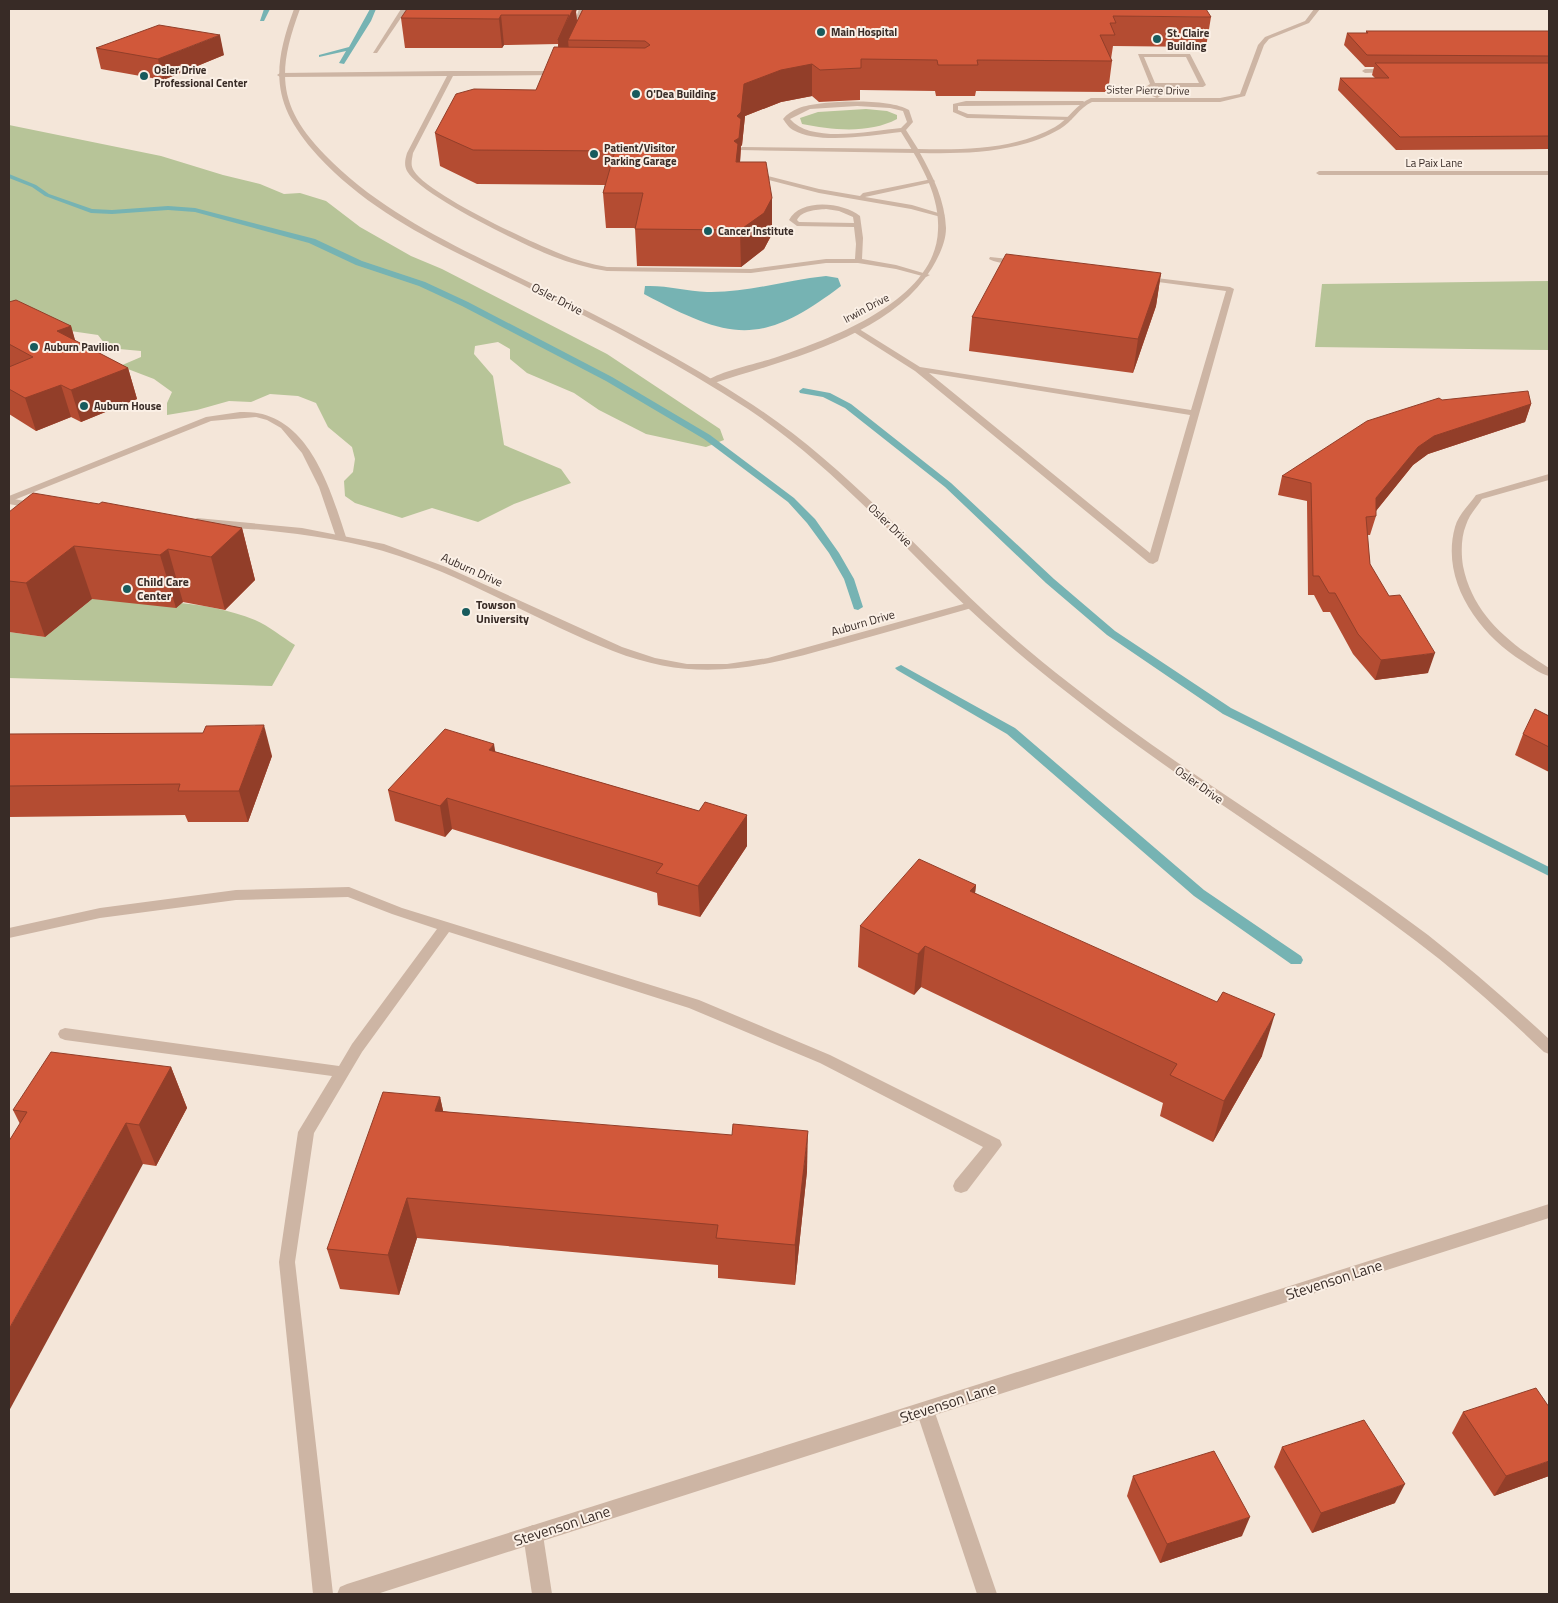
<svg xmlns="http://www.w3.org/2000/svg" width="1558" height="1603" font-family="'Titillium Web',sans-serif">
<style>
.green{fill:#b7c498}
.water{fill:#76b3b3}
.lines{fill:none;stroke-linecap:round;stroke-linejoin:round}
.stream{fill:#76b3b3;fill-rule:evenodd}
.service{fill:#cdb5a4;fill-rule:evenodd}
.minor{fill:#cdb5a4;fill-rule:evenodd}
.tertiary{fill:#cdb5a4;fill-rule:evenodd}
.wall{fill:#b44c32}
.shaded-wall{fill:#923e29}
.building{fill:#d1583a;stroke:#923e29}
.poi-dot{fill:#185b5d;stroke:#fbf0e6;stroke-width:2}
.labels{text-anchor:middle;stroke-width:4;stroke-linejoin:round;paint-order:stroke}
.far-poi-label{font-size:11px;font-weight:bold;fill:#382b26;stroke:#fbf0e6;text-anchor:start}
.far-street-label{font-size:11px;fill:#382b26;stroke:#fbf0e6}
.street-label{font-size:12px;fill:#382b26;stroke:#fbf0e6}
.poi-label{font-size:12px;font-weight:bold;fill:#382b26;stroke:#fbf0e6;text-anchor:start}
.near-street-label{font-size:15px;fill:#382b26;stroke:#fbf0e6}
</style>
<rect width="100%" height="100%" fill="#f4e6d9"/>
<g class="green">
<path d="M 866,109 L 887,111 L 897,115 L 897,119 C 869,134 832,130 802,124 L 800,118 L 818,112 Z"/>
<path d="M 9,125 L 161,156 L 223,175 L 260,184 L 284,194 L 300,193 L 326,201 L 360,227 L 411,256 L 442,269 L 607,354 L 720,429 L 724,440 L 706,447 L 646,434 L 599,410 L 574,393 L 527,373 L 510,359 L 510,349 L 498,342 L 475,346 L 474,354 L 493,376 L 504,445 L 561,469 L 571,483 L 514,504 L 478,522 L 432,508 L 402,518 L 355,503 L 345,496 L 344,481 L 353,472 L 355,459 L 352,447 L 328,427 L 316,403 L 298,396 L 270,394 L 251,402 L 229,401 L 197,410 L 167,415 L 167,403 L 172,392 L 154,379 L 120,366 L 141,357 L 141,351 L 108,348 L 98,335 L 9,322 Z"/>
<path d="M 1549,281 L 1549,350 L 1315,347 L 1322,284 Z"/>
<path d="M 92,599 C 148,601 203,599 255,620 C 269,626 282,637 295,645 L 272,686 L 9,678 L 9,632 L 45,637 Z"/>
</g>
<path class="water" d="M 826,276 L 838,278 L 841,286 C 760,348 729,339 644,294 L 645,286 C 666,285 686,291 707,292 C 747,293 786,280 826,276 Z"/>
<g class="lines">
<g class="stream">
<path d="M 264,9 L 270,9 L 264,21 L 260,21 Z"/>
<path d="M 370,9 L 376,9 L 371,21 L 344,64 L 339,63 L 346,51 L 319,57 L 319,55 L 349,47 Z"/>
<path d="M 9,174 L 36,185 L 49,194 L 92,209 L 112,210 L 168,206 L 195,208 L 315,239 L 362,261 L 425,282 L 468,302 L 612,377 L 710,435 L 794,498 L 815,519 L 839,553 L 854,579 L 863,607 L 858,610 L 854,609 L 844,579 L 829,553 L 807,523 L 788,502 L 704,439 L 606,381 L 462,306 L 419,286 L 356,265 L 309,243 L 195,212 L 168,210 L 112,214 L 91,213 L 45,196 L 32,187 L 9,178 Z"/>
<path d="M 803,388 L 830,393 L 851,404 L 951,483 L 1054,579 L 1115,631 L 1231,708 L 1549,867 L 1549,876 L 1223,714 L 1107,635 L 1046,583 L 945,487 L 845,408 L 823,397 L 800,393 L 799,391 Z"/>
<path d="M 901,665 L 1015,728 L 1204,890 L 1301,956 L 1303,960 L 1301,964 L 1291,964 L 1194,896 L 1007,734 L 897,670 L 895,668 Z"/>
</g>
<g class="service">
<path d="M 401,9 L 407,9 L 377,53 L 373,53 Z"/>
<path d="M 579,9 L 585,9 L 582,18 L 586,32 L 583,34 L 580,32 L 576,18 Z"/>
<path d="M 1138,54 L 1190,54 L 1206,85 L 1203,87 L 1163,87 L 1168,93 L 1157,98 L 1147,94 L 1144,88 L 1150,84 ZM 1144,57 L 1186,57 L 1199,83 L 1155,83 ZM 1153,88 L 1161,90 L 1162,92 L 1157,94 L 1152,92 L 1150,89 Z"/>
<path d="M 451,71 L 559,71 L 562,73 L 559,75 L 453,76 L 413,153 C 412,160 410,165 414,171 C 428,194 528,241 556,252 C 572,259 590,264 607,267 L 751,269 L 826,259 L 855,259 L 856,244 L 854,227 L 797,226 L 789,220 C 800,198 843,202 860,216 L 863,238 L 862,259 L 896,265 L 930,275 L 926,277 L 896,269 L 858,263 L 826,263 L 751,273 L 607,271 C 588,268 570,263 552,256 C 524,245 420,195 407,171 C 404,165 405,160 407,153 L 447,76 L 280,77 L 277,75 L 280,73 ZM 826,209 L 839,211 L 853,217 L 854,223 L 799,222 L 797,220 C 802,210 816,210 826,209 Z"/>
<path d="M 966,101 L 1083,101 L 1086,103 L 1083,105 L 958,106 L 958,110 L 968,114 L 1072,117 L 1072,119 L 1070,120 L 967,118 L 953,112 L 953,104 Z"/>
<path d="M 742,147 L 916,149 L 919,151 L 916,153 L 740,150 L 739,149 Z"/>
<path d="M 752,172 L 819,189 L 860,196 L 863,193 L 932,179 L 935,181 L 934,182 L 865,197 L 912,205 L 945,215 L 941,217 L 911,209 L 819,193 L 750,175 L 750,173 Z"/>
<path d="M 990,257 L 1019,260 L 1023,262 C 1016,266 996,263 989,259 Z"/>
<path d="M 1140,276 L 1230,287 L 1234,289 L 1158,561 L 1153,564 L 1149,563 L 915,371 L 849,329 L 856,327 L 920,367 L 1191,410 L 1226,291 L 1143,280 L 1139,278 ZM 929,373 L 1190,415 L 1150,553 Z"/>
<path d="M 240,412 C 307,409 329,485 346,537 L 345,539 L 341,540 L 336,537 L 319,487 L 302,453 L 281,428 L 267,420 L 256,417 L 211,421 L 9,502 L 9,496 L 206,417 Z"/>
<path d="M 349,887 L 402,908 L 699,1000 L 830,1055 L 1000,1140 L 1002,1145 L 967,1191 L 961,1193 L 955,1191 L 953,1186 L 955,1181 L 983,1147 L 820,1063 L 689,1008 L 449,932 L 362,1052 L 314,1133 L 295,1262 L 333,1594 L 313,1594 L 279,1262 L 298,1132 L 332,1076 L 65,1040 L 60,1038 L 58,1034 L 60,1030 L 65,1028 L 339,1066 L 352,1044 L 437,929 L 392,914 L 348,897 L 236,900 L 100,918 L 9,938 L 9,928 L 100,908 L 236,890 Z"/>
<path d="M 925,1402 L 931,1404 L 934,1410 L 997,1594 L 977,1594 L 916,1410 L 919,1404 Z"/>
</g>
<g class="minor">
<path d="M 1314,9 L 1320,9 L 1309,23 L 1269,39 L 1264,45 L 1245,96 L 1220,102 L 1092,102 C 1079,108 1072,122 1060,129 C 1019,153 966,154 920,153 C 933,176 945,201 946,228 C 946,242 939,256 932,268 C 889,337 788,359 714,383 L 707,381 C 717,372 759,363 774,358 C 830,339 936,301 938,230 C 940,194 919,161 901,132 C 872,135 819,145 793,130 C 789,128 786,123 783,119 C 787,114 792,111 799,108 C 820,100 890,98 909,110 L 913,122 L 906,130 L 918,149 C 963,150 1014,150 1055,127 C 1069,119 1076,104 1091,98 L 1220,98 L 1240,94 L 1258,45 L 1265,37 L 1305,21 ZM 857,106 L 890,108 L 903,111 L 907,122 L 901,128 C 871,131 811,144 790,119 L 810,109 Z"/>
<path d="M 1390,69 L 1392,72 L 1365,73 L 1362,71 L 1365,69 Z"/>
<path d="M 1549,171 L 1549,175 L 1319,175 L 1316,173 L 1319,171 Z"/>
<path d="M 1549,474 L 1549,480 L 1482,499 C 1477,507 1469,515 1466,525 C 1461,537 1461,553 1463,566 C 1473,615 1509,643 1549,668 L 1549,676 C 1540,674 1531,667 1522,661 C 1479,634 1440,581 1455,527 C 1458,515 1469,505 1476,495 Z"/>
<path d="M 9,498 L 39,504 L 41,506 L 36,509 L 9,504 Z"/>
<path d="M 197,518 L 302,528 L 384,544 L 446,567 L 622,647 L 655,658 L 687,664 L 727,664 L 768,658 L 967,603 L 971,602 L 976,605 L 975,607 C 933,619 891,631 848,643 C 762,667 700,685 613,651 C 540,623 473,580 399,556 C 355,541 309,535 263,530 C 240,528 216,528 193,523 L 192,521 Z"/>
<path d="M 533,1525 L 540,1528 L 543,1535 L 552,1594 L 532,1594 L 523,1535 L 526,1528 Z"/>
</g>
<g class="tertiary">
<path d="M 294,9 L 300,9 C 277,71 277,106 325,155 C 384,216 464,250 539,287 C 612,323 685,360 753,405 C 829,455 890,520 955,583 C 991,619 1029,652 1069,683 C 1184,774 1311,847 1428,935 C 1470,968 1510,1003 1549,1039 L 1549,1054 L 1544,1052 C 1503,1013 1461,975 1416,941 C 1301,854 1177,780 1064,690 C 1024,659 985,625 949,590 C 884,526 824,460 748,409 C 679,364 606,326 533,290 C 458,253 376,219 318,156 C 272,105 271,71 294,9 Z"/>
<path d="M 1549,1204 L 1549,1218 L 377,1594 L 337,1594 L 340,1587 L 347,1584 Z"/>
</g>
</g>
<g class="wall">
<path d="M 583,9 L 1211,17 L 1206,47 L 1113,46 L 1111,59 L 1112,61 L 1108,92 L 976,91 L 975,96 L 936,96 L 935,91 L 860,90 L 860,100 L 819,102 L 812,96 L 781,102 L 745,116 L 742,145 L 741,146 L 740,162 L 772,234 L 764,249 L 741,267 L 637,266 L 635,228 L 606,228 L 603,193 L 605,185 L 477,184 L 440,166 L 435,133 L 536,90 L 558,47 L 558,44 L 504,45 L 502,48 L 405,48 L 401,18 L 576,12 L 577,21 Z"/>
<path d="M 1366,31 L 1549,31 L 1549,149 L 1396,150 L 1338,90 L 1340,78 L 1375,78 L 1372,75 L 1374,67 L 1365,67 L 1344,45 L 1347,33 L 1366,33 Z"/>
<path d="M 96,48 L 224,55 L 163,80 L 101,69 Z"/>
<path d="M 1161,273 L 1156,306 L 1133,373 L 969,351 L 972,317 Z"/>
<path d="M 9,302 L 71,326 L 75,341 L 128,368 L 137,399 L 81,422 L 71,417 L 36,431 L 9,414 Z"/>
<path d="M 1442,400 L 1531,404 L 1525,422 L 1428,454 L 1413,465 L 1376,511 L 1376,516 L 1370,535 L 1367,535 L 1370,564 L 1428,673 L 1375,680 L 1353,654 L 1330,612 L 1323,612 L 1314,595 L 1308,595 L 1307,501 L 1278,495 L 1282,476 Z"/>
<path d="M 9,512 L 242,528 L 255,580 L 225,610 L 183,602 L 176,608 L 92,599 L 45,637 L 9,632 Z"/>
<path d="M 1549,716 L 1549,772 L 1515,755 L 1523,734 Z"/>
<path d="M 9,734 L 272,756 L 248,822 L 188,822 L 185,815 L 9,817 Z"/>
<path d="M 496,752 L 699,811 L 747,815 L 747,846 L 700,917 L 658,905 L 657,893 L 452,829 L 445,837 L 395,821 L 388,790 Z"/>
<path d="M 976,885 L 975,893 L 1262,1056 L 1213,1142 L 1160,1116 L 1163,1103 L 921,987 L 914,995 L 858,967 L 860,926 Z"/>
<path d="M 171,1067 L 187,1108 L 156,1166 L 143,1164 L 20,1124 L 13,1110 Z"/>
<path d="M 440,1097 L 443,1111 L 807,1171 L 795,1285 L 718,1278 L 718,1265 L 417,1238 L 399,1295 L 340,1289 L 327,1249 Z"/>
<path d="M 1463,1412 L 1549,1476 L 1494,1496 L 1452,1433 Z"/>
<path d="M 1282,1447 L 1395,1503 L 1312,1533 L 1274,1467 Z"/>
<path d="M 1133,1476 L 1242,1536 L 1160,1563 L 1127,1496 Z"/>
</g>
<g class="shaded-wall">
<path d="M 573,9 L 577,9 L 576,12 L 578,32 L 568,40 L 569,51 L 560,70 L 558,40 Z"/>
<path d="M 501,15 L 504,45 L 502,48 L 499,19 Z"/>
<path d="M 220,35 L 224,55 L 163,80 L 158,59 Z"/>
<path d="M 812,64 L 812,96 L 781,102 L 745,116 L 742,145 L 741,146 L 739,178 L 734,141 L 737,116 L 744,84 L 781,70 Z"/>
<path d="M 772,198 L 772,234 L 764,249 L 741,267 L 740,230 Z"/>
<path d="M 1161,273 L 1156,306 L 1133,373 L 1138,339 Z"/>
<path d="M 71,326 L 80,357 L 57,331 Z"/>
<path d="M 128,368 L 137,399 L 81,422 L 71,390 Z"/>
<path d="M 61,385 L 71,417 L 36,431 L 25,398 Z"/>
<path d="M 1531,404 L 1525,422 L 1428,454 L 1413,465 L 1371,517 L 1376,498 L 1418,447 L 1434,436 Z"/>
<path d="M 242,528 L 255,580 L 225,610 L 211,557 Z"/>
<path d="M 74,546 L 92,599 L 45,637 L 26,583 Z"/>
<path d="M 168,549 L 183,602 L 176,608 L 160,555 Z"/>
<path d="M 1435,653 L 1428,673 L 1375,680 L 1381,660 Z"/>
<path d="M 264,725 L 272,756 L 248,822 L 239,791 Z"/>
<path d="M 494,744 L 499,774 L 489,750 Z"/>
<path d="M 447,798 L 452,829 L 445,837 L 440,806 Z"/>
<path d="M 747,815 L 747,846 L 700,917 L 698,886 Z"/>
<path d="M 976,885 L 971,925 L 970,891 Z"/>
<path d="M 925,946 L 921,987 L 914,995 L 918,954 Z"/>
<path d="M 1275,1014 L 1262,1056 L 1213,1142 L 1224,1101 Z"/>
<path d="M 171,1067 L 187,1108 L 156,1166 L 139,1125 Z"/>
<path d="M 440,1097 L 449,1138 L 435,1111 Z"/>
<path d="M 126,1123 L 143,1164 L 9,1411 L 9,1329 Z"/>
<path d="M 808,1131 L 807,1171 L 795,1285 L 795,1245 Z"/>
<path d="M 407,1198 L 417,1238 L 399,1295 L 388,1255 Z"/>
<path d="M 1549,1461 L 1549,1476 L 1494,1496 L 1506,1476 Z"/>
<path d="M 1405,1484 L 1395,1503 L 1312,1533 L 1321,1513 Z"/>
<path d="M 1250,1517 L 1242,1536 L 1160,1563 L 1167,1544 Z"/>
</g>
<g class="building">
<path d="M 407,9 L 573,9 L 558,40 L 569,15 L 501,15 L 499,19 L 401,18 Z"/>
<path d="M 583,9 L 1206,9 L 1211,17 L 1113,16 L 1116,23 L 1110,23 L 1115,35 L 1100,35 L 1112,61 L 977,60 L 978,65 L 938,65 L 937,60 L 861,59 L 861,68 L 820,70 L 812,64 L 781,70 L 744,84 L 741,112 L 737,116 L 741,119 L 739,138 L 734,141 L 738,144 L 736,162 L 766,162 L 772,198 L 764,213 L 740,230 L 635,229 L 643,193 L 603,193 L 615,151 L 473,150 L 435,133 L 456,94 L 474,89 L 536,90 L 554,47 L 645,48 L 650,45 L 645,41 L 568,40 Z"/>
<path d="M 159,25 L 220,35 L 158,59 L 96,48 Z"/>
<path d="M 1366,31 L 1549,31 L 1549,56 L 1367,55 L 1347,33 L 1368,33 Z"/>
<path d="M 1375,63 L 1549,63 L 1549,136 L 1400,137 L 1340,78 L 1389,78 Z"/>
<path d="M 1006,254 L 1161,273 L 1138,339 L 972,317 Z"/>
<path d="M 16,300 L 71,326 L 57,331 L 128,368 L 71,390 L 61,385 L 25,398 L 9,389 L 9,367 L 33,357 L 9,344 L 9,302 Z"/>
<path d="M 1528,391 L 1531,404 L 1434,436 L 1418,447 L 1376,498 L 1376,516 L 1366,517 L 1370,564 L 1389,596 L 1400,595 L 1435,653 L 1381,660 L 1358,634 L 1335,593 L 1329,593 L 1319,576 L 1313,576 L 1311,483 L 1282,476 L 1367,421 L 1439,398 L 1442,400 Z"/>
<path d="M 33,493 L 99,504 L 102,502 L 242,528 L 211,557 L 168,549 L 160,555 L 74,546 L 26,583 L 9,581 L 9,512 Z"/>
<path d="M 1535,709 L 1549,716 L 1549,747 L 1523,734 Z"/>
<path d="M 264,725 L 239,791 L 178,791 L 180,784 L 9,786 L 9,734 L 203,733 L 206,726 Z"/>
<path d="M 445,729 L 494,744 L 489,750 L 699,811 L 705,802 L 747,815 L 698,886 L 656,873 L 663,864 L 447,798 L 440,806 L 388,790 Z"/>
<path d="M 919,859 L 976,885 L 970,891 L 1217,1002 L 1223,992 L 1275,1014 L 1224,1101 L 1170,1075 L 1177,1064 L 925,946 L 918,954 L 860,926 Z"/>
<path d="M 51,1052 L 171,1067 L 139,1125 L 126,1123 L 9,1329 L 9,1141 L 27,1112 L 13,1110 Z"/>
<path d="M 383,1092 L 440,1097 L 435,1111 L 732,1135 L 733,1124 L 808,1131 L 795,1245 L 716,1238 L 718,1225 L 407,1198 L 388,1255 L 327,1249 Z"/>
<path d="M 1536,1388 L 1549,1407 L 1549,1461 L 1506,1476 L 1463,1412 Z"/>
<path d="M 1364,1420 L 1405,1484 L 1321,1513 L 1282,1447 Z"/>
<path d="M 1214,1451 L 1250,1517 L 1167,1544 L 1133,1476 Z"/>
</g>
<g class="poi-dot">
<circle cx="821" cy="32" r="5"/>
<circle cx="1157" cy="39" r="5"/>
<circle cx="144" cy="76" r="5"/>
<circle cx="636" cy="94" r="5"/>
<circle cx="594" cy="154" r="5"/>
<circle cx="708" cy="231" r="5"/>
<circle cx="34" cy="347" r="5"/>
<circle cx="84" cy="406" r="5"/>
<circle cx="127" cy="589" r="5"/>
<circle cx="466" cy="612" r="5"/>
</g>
<g class="labels">
<g class="far-poi-label">
<text x="831" y="36">Main Hospital</text>
<text x="1167" y="37">St. Claire<tspan x="1167" dy="13">Building</tspan></text>
<text x="154" y="74">Osler Drive<tspan x="154" dy="13">Professional Center</tspan></text>
<text x="646" y="98">O'Dea Building</text>
<text x="604" y="152">Patient/Visitor<tspan x="604" dy="13">Parking Garage</tspan></text>
<text x="718" y="235">Cancer Institute</text>
<text x="44" y="351">Auburn Pavilion</text>
<text x="94" y="410">Auburn House</text>
</g>
<g class="far-street-label">
<text transform="translate(1148 90) rotate(1)" y="4">Sister Pierre Drive</text>
<text x="1434" y="167">La Paix Lane</text>
<text transform="translate(866 308) rotate(-28)" y="4">Irwin Drive</text>
</g>
<g class="street-label">
<text transform="translate(557 299) rotate(27)" y="4">Osler Drive</text>
<text transform="translate(890 525) rotate(44)" y="4">Osler Drive</text>
<text transform="translate(472 570) rotate(24)" y="4">Auburn Drive</text>
<text transform="translate(863 623) rotate(-16)" y="4">Auburn Drive</text>
<text transform="translate(1199 785) rotate(35)" y="4">Osler Drive</text>
</g>
<g class="poi-label">
<text x="137" y="586">Child Care<tspan x="137" dy="14">Center</tspan></text>
<text x="476" y="609">Towson<tspan x="476" dy="14">University</tspan></text>
</g>
<g class="near-street-label">
<text transform="translate(1334 1280) rotate(-18)" y="5">Stevenson Lane</text>
<text transform="translate(948 1403) rotate(-18)" y="5">Stevenson Lane</text>
<text transform="translate(562 1526) rotate(-18)" y="5">Stevenson Lane</text>
</g>
</g>
<rect width="1558" height="1603" fill="none" stroke="#382b26" stroke-width="20"/>
</svg>
